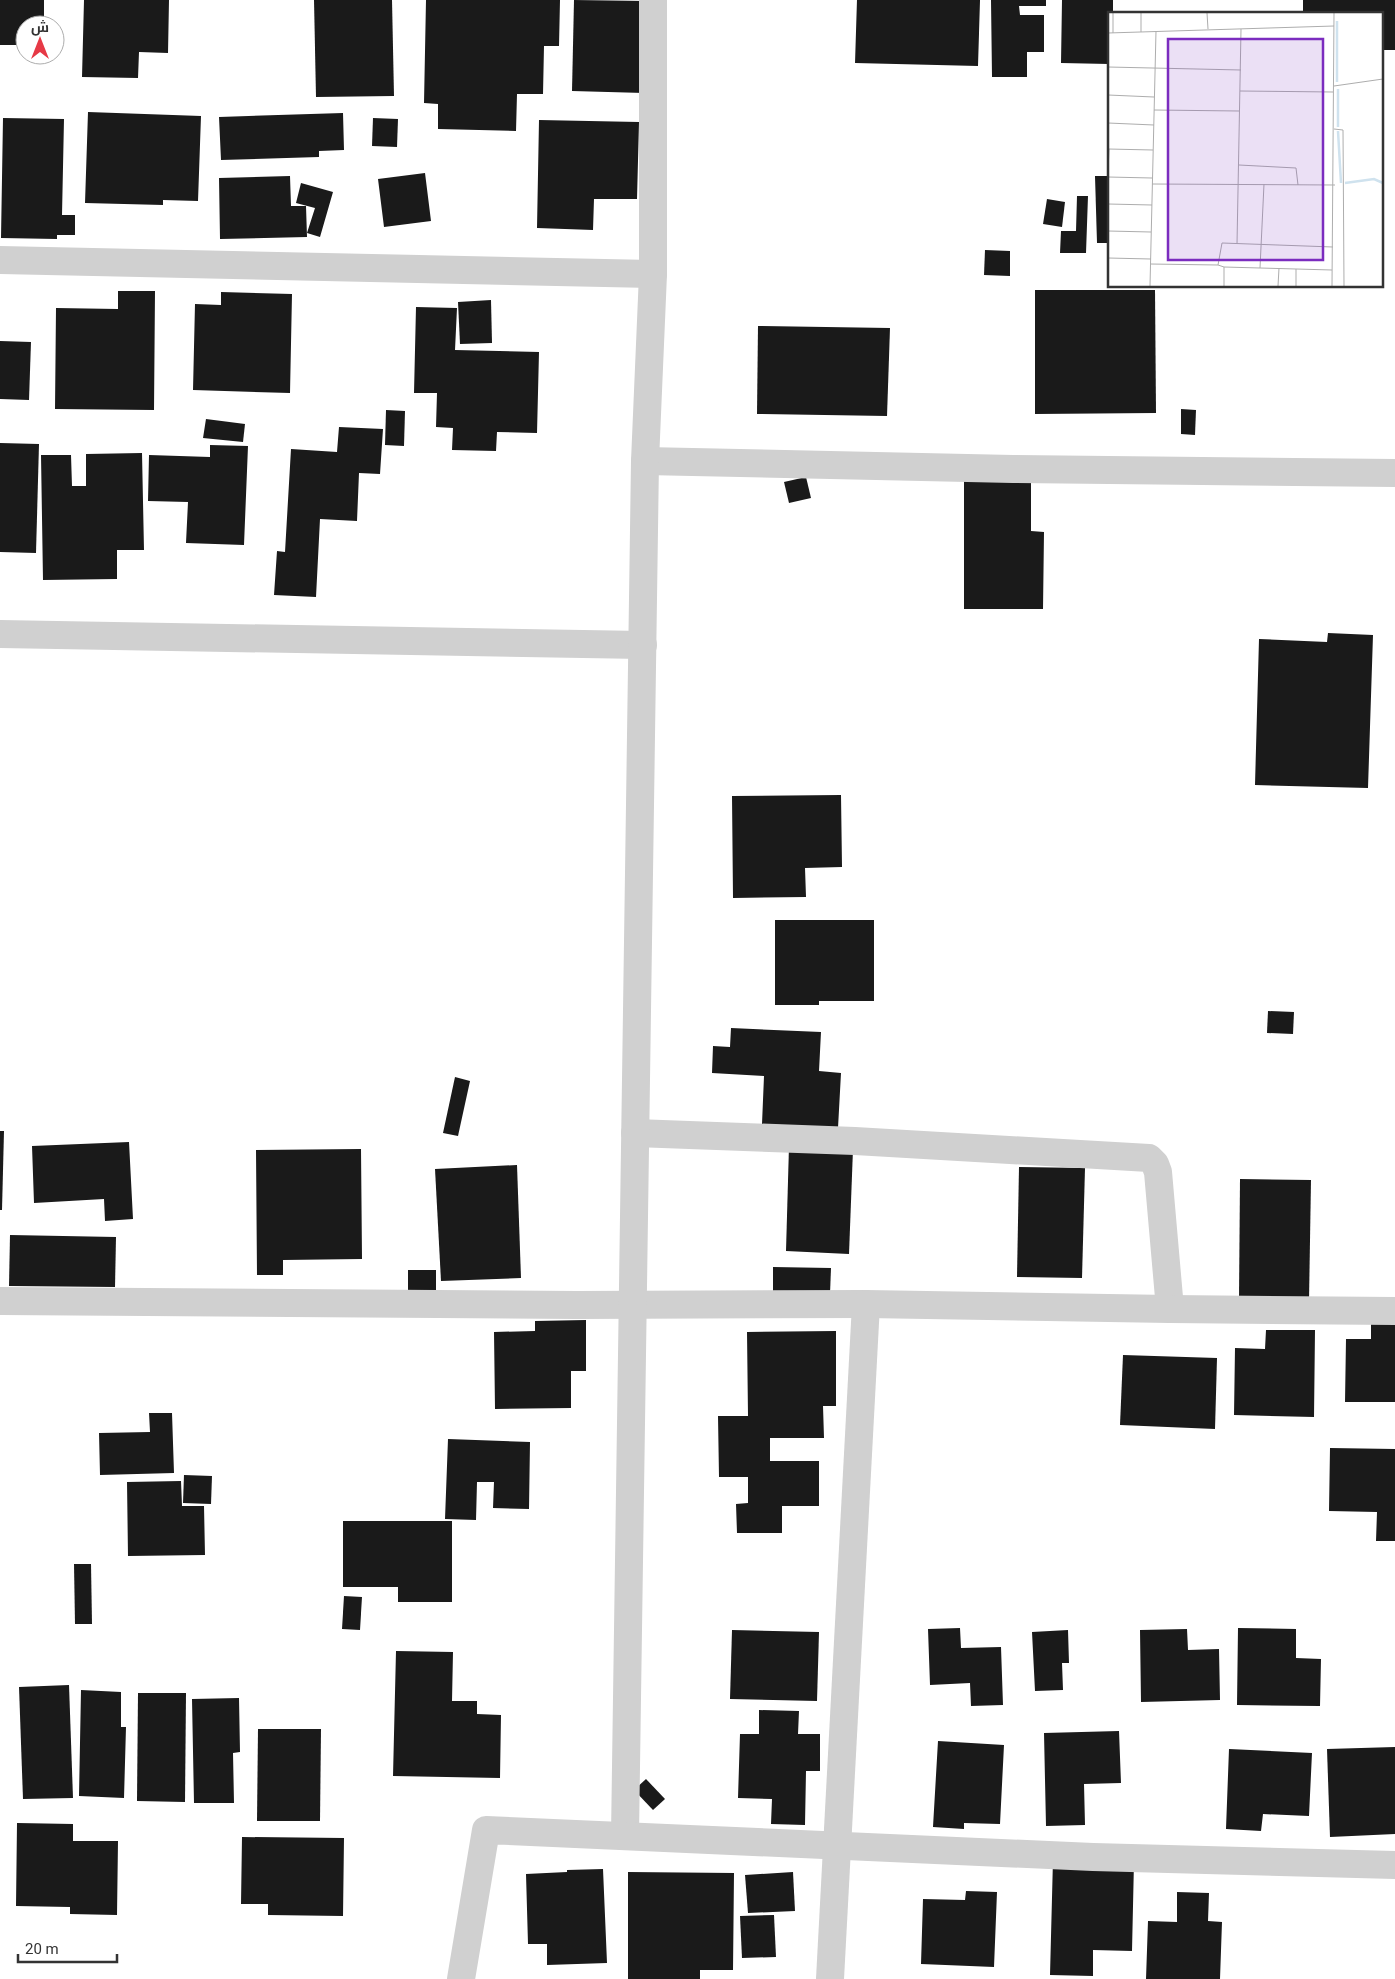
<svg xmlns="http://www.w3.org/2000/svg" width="1395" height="1979" font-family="Roboto,Cairo,sans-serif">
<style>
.building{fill:#1a1a1a}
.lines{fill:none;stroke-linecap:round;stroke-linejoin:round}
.minor{stroke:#d0d0d0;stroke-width:28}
.inset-river{fill:none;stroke:#cfe2ee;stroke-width:2.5}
.inset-road{fill:none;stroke:#adadad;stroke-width:1}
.view{fill:#7b2cbf;fill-opacity:0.15;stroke:#7b2cbf;stroke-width:2.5}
.inset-edge{fill:none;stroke:#333;stroke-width:2.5}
</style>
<rect width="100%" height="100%" fill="#fff"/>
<g class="building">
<path d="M 0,0 L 44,0 L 44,25 L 25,25 L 25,45 L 0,45 Z"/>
<path d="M 84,0 L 169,0 L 168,53 L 139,52 L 138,78 L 82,77 Z"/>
<path d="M 314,0 L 392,0 L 394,96 L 316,97 Z"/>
<path d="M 426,0 L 560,0 L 559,46 L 544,46 L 543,94 L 517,94 L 516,131 L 438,129 L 438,104 L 424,103 Z"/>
<path d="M 574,0 L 647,1 L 644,93 L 572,91 Z"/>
<path d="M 857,0 L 980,0 L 978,66 L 855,63 Z"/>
<path d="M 991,0 L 1046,0 L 1046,6 L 1019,6 L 1020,15 L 1044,15 L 1044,52 L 1027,52 L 1027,77 L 992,77 Z"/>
<path d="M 1062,0 L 1113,0 L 1113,14 L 1109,14 L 1109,64 L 1061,63 Z"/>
<path d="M 1303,0 L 1395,0 L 1395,50 L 1381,50 L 1381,14 L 1303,14 Z"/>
<path d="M 88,112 L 201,116 L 198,201 L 163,200 L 163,205 L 85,203 Z"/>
<path d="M 343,113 L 344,150 L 319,151 L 319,157 L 221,160 L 219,117 Z"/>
<path d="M 3,118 L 64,119 L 62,215 L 75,215 L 75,235 L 57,235 L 57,239 L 1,238 Z"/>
<path d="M 373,118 L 398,119 L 397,147 L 372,146 Z"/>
<path d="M 539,120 L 639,122 L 637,199 L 594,199 L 593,230 L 537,228 Z"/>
<path d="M 425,173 L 431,221 L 384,227 L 378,179 Z"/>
<path d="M 290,176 L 291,206 L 306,206 L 307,237 L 220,239 L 219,178 Z"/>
<path d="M 1095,176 L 1109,176 L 1109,243 L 1097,243 Z"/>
<path d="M 301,183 L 333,192 L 320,237 L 307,233 L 315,208 L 296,203 Z"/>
<path d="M 1077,196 L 1088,196 L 1086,253 L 1060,253 L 1061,231 L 1076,231 Z"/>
<path d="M 1047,199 L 1065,202 L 1062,227 L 1043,224 Z"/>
<path d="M 985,250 L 1010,251 L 1010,276 L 984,275 Z"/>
<path d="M 1035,290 L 1155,290 L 1156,413 L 1035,414 Z"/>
<path d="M 118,291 L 155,291 L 154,410 L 55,409 L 56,308 L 118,309 Z"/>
<path d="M 221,292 L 292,294 L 290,393 L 193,390 L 195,304 L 221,305 Z"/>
<path d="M 491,300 L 492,343 L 460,344 L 458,302 Z"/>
<path d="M 416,307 L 457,308 L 455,350 L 539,352 L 537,433 L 497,432 L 496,451 L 452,450 L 453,428 L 436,427 L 437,393 L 414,393 Z"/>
<path d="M 758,326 L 890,328 L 887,416 L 757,414 Z"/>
<path d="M 0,341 L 31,342 L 29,400 L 0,399 Z"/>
<path d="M 1181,409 L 1196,410 L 1195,435 L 1181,434 Z"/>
<path d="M 386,410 L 405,411 L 404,446 L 385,445 Z"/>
<path d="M 206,419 L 245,424 L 243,442 L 203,438 Z"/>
<path d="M 339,427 L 383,429 L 380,474 L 359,473 L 357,521 L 320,519 L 316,597 L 274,595 L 277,551 L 285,552 L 291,449 L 337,452 Z"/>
<path d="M 0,443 L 39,444 L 36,553 L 0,552 Z"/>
<path d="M 210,445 L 248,446 L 244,545 L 186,543 L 188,502 L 148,501 L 149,455 L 210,457 Z"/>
<path d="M 142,453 L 144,550 L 117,550 L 117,579 L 43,580 L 41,455 L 71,455 L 72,486 L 86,486 L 86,454 Z"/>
<path d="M 964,474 L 1031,475 L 1031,531 L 1044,532 L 1043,609 L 964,609 Z"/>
<path d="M 806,477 L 811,498 L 789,503 L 784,482 Z"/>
<path d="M 1328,633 L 1373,635 L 1368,788 L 1255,785 L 1259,639 L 1327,642 Z"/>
<path d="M 841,795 L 842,867 L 805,868 L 806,897 L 733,898 L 732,796 Z"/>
<path d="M 775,920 L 874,920 L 874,1001 L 819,1001 L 819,1005 L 775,1005 Z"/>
<path d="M 1268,1011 L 1294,1012 L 1293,1034 L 1267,1033 Z"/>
<path d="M 731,1028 L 821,1032 L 819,1071 L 841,1073 L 838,1128 L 762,1124 L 764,1076 L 712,1073 L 713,1046 L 730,1047 Z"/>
<path d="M 455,1077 L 470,1081 L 458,1136 L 443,1133 Z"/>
<path d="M 0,1131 L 4,1131 L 2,1210 L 0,1210 Z"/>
<path d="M 129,1142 L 133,1219 L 105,1221 L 104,1199 L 34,1203 L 32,1146 Z"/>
<path d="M 789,1146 L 853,1149 L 849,1254 L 786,1251 Z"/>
<path d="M 361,1149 L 362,1259 L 283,1260 L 283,1275 L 257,1275 L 256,1150 Z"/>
<path d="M 517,1165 L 521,1278 L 441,1281 L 435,1169 Z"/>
<path d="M 1019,1167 L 1085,1168 L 1082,1278 L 1017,1277 Z"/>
<path d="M 1240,1179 L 1311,1180 L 1309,1301 L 1239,1299 Z"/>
<path d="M 10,1235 L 116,1237 L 115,1287 L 9,1286 Z"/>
<path d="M 773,1267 L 831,1268 L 830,1294 L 773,1293 Z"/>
<rect x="408" y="1270" width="28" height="27"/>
<path d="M 1371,1316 L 1395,1316 L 1395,1402 L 1345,1402 L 1346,1339 L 1371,1339 Z"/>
<path d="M 586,1320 L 586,1371 L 571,1371 L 571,1408 L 495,1409 L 494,1332 L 535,1331 L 535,1321 Z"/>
<path d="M 1266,1330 L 1315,1330 L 1314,1417 L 1234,1415 L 1235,1348 L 1265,1349 Z"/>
<path d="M 836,1331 L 836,1406 L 823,1406 L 824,1438 L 770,1438 L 770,1461 L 819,1461 L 819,1506 L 782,1506 L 782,1533 L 737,1533 L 736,1504 L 748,1503 L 748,1477 L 719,1477 L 718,1416 L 748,1416 L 747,1332 Z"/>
<path d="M 1123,1355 L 1217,1358 L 1215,1429 L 1120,1425 Z"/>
<path d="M 149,1413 L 172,1413 L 174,1473 L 100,1475 L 99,1433 L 150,1432 Z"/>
<path d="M 448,1439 L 530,1442 L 529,1509 L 493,1508 L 494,1482 L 477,1482 L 476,1520 L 445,1519 Z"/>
<path d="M 1330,1448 L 1395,1449 L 1395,1541 L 1376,1541 L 1377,1512 L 1329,1511 Z"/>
<path d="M 184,1475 L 212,1476 L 211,1504 L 183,1503 Z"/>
<path d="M 181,1481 L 182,1506 L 204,1506 L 205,1555 L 128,1556 L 127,1482 Z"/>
<path d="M 343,1521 L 452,1521 L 452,1602 L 398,1602 L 398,1587 L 343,1587 Z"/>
<path d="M 74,1564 L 91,1564 L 92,1624 L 75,1624 Z"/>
<path d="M 344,1596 L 362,1597 L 360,1630 L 342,1629 Z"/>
<path d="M 960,1628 L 961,1648 L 1001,1647 L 1003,1705 L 971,1706 L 970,1683 L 930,1685 L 928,1629 Z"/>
<path d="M 1238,1628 L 1296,1629 L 1296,1658 L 1321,1659 L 1320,1706 L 1237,1705 Z"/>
<path d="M 1187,1629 L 1188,1650 L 1219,1649 L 1220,1700 L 1141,1702 L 1140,1630 Z"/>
<path d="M 732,1630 L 819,1632 L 817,1701 L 730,1699 Z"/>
<path d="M 1068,1630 L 1069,1663 L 1062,1663 L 1063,1690 L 1035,1691 L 1032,1632 Z"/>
<path d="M 396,1651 L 453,1652 L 452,1701 L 477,1701 L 477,1714 L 501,1715 L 500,1778 L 393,1776 Z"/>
<path d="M 69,1685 L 73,1798 L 23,1799 L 19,1687 Z"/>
<path d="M 81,1690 L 121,1692 L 121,1727 L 126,1727 L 124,1798 L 79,1796 Z"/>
<path d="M 138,1693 L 186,1693 L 185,1802 L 137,1801 Z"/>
<path d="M 239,1698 L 240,1752 L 233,1753 L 234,1803 L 194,1803 L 192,1699 Z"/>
<path d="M 759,1710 L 799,1711 L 798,1734 L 820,1734 L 820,1771 L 806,1771 L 805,1825 L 771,1824 L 772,1799 L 738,1798 L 740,1734 L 759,1734 Z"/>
<path d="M 258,1729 L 321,1729 L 320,1821 L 257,1821 Z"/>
<path d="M 1119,1731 L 1121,1783 L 1084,1784 L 1085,1825 L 1046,1826 L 1044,1733 Z"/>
<path d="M 938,1741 L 1004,1745 L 1000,1824 L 964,1823 L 964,1829 L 933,1827 Z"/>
<path d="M 1395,1747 L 1395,1834 L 1330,1837 L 1327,1749 Z"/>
<path d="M 1229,1749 L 1312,1753 L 1309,1816 L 1263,1814 L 1261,1831 L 1226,1829 Z"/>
<path d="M 646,1779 L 665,1799 L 653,1810 L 634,1790 Z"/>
<path d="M 17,1823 L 73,1824 L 73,1841 L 118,1841 L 117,1915 L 70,1914 L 70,1907 L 16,1906 Z"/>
<path d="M 242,1837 L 344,1838 L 343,1916 L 268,1915 L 268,1904 L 241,1904 Z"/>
<path d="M 1053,1859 L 1134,1861 L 1132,1951 L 1093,1950 L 1093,1976 L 1050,1975 Z"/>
<path d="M 603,1869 L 607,1963 L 547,1965 L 547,1944 L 528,1944 L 526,1874 L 567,1872 L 567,1870 Z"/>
<path d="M 628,1872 L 734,1873 L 733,1970 L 700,1970 L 700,1979 L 628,1979 Z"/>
<path d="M 793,1872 L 795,1911 L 748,1913 L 745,1875 Z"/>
<path d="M 966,1891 L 997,1892 L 994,1967 L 921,1964 L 923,1899 L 965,1900 Z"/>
<path d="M 1177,1892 L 1209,1893 L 1208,1921 L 1222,1922 L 1220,1979 L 1146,1979 L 1148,1921 L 1177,1922 Z"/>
<path d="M 774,1915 L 776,1957 L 742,1958 L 740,1916 Z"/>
</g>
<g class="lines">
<g class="minor">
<path d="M 0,260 L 653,274"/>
<path d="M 645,461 L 1013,469 L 1395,473"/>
<path d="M 0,634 L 643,645"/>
<path d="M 635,1133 L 855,1141 L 1149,1158 L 1155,1164 L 1158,1172 L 1170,1309"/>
<path d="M 0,1301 L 577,1305 L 866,1304 L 1170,1309 L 1395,1311"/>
<path d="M 625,1836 L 645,461 L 653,274 L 653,0"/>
<path d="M 461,1979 L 486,1830 L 1093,1857 L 1395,1865"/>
<path d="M 830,1979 L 866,1304"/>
</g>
</g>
<g transform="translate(1108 12)">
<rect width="275" height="275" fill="#fff"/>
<path class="inset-river" d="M 229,9 L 229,70M 230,77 L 230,115M 230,119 L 233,171M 237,171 L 266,167 L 275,171"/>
<path class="inset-road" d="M 33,1 L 33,20M 99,1 L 100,17M 0,21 L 226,14M 5,21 L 5,1M 0,55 L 133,58M 226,74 L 275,67M 132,79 L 225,80M 0,83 L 46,85M 46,98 L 131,99M 0,111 L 46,113M 226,117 L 235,118 L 236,274M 0,137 L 45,138M 131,153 L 188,156 L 190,173M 0,159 L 1,137M 0,165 L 44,166M 44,172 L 227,173M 0,192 L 44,193M 0,219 L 43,220M 129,232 L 133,17M 0,246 L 43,247M 42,252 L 110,253M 116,255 L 224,258M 152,256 L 156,172M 42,274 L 48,19M 116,274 L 116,255 L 110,253 L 114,231 L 225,235M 170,274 L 171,256M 188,274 L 188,257M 224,274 L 226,1"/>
<path class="view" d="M 60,27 L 215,27 L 215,248 L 60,248 Z"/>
<rect width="275" height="275" class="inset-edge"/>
</g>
<g transform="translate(40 40)"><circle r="24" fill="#ffffff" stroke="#adadad"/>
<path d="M0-4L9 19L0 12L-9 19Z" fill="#e63946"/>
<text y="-8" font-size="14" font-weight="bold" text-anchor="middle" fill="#333333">ش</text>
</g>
<path d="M18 1954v8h99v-8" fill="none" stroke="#333333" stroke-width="2.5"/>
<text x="25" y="1954" font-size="15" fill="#333333" stroke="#ffffff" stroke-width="4" paint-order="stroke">20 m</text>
</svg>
